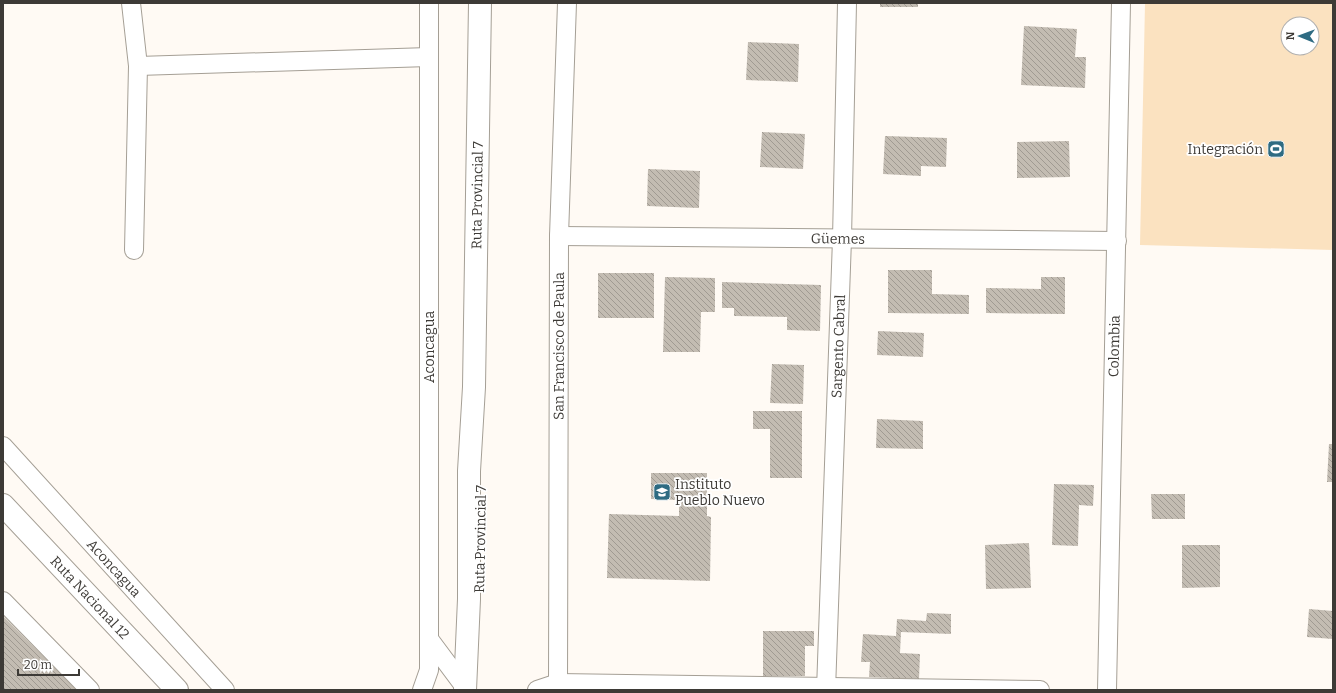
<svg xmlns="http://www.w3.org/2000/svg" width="1336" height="693" font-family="Bitter,serif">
  <defs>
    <pattern id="building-back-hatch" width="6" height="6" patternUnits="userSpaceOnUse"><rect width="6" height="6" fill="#c3bcb2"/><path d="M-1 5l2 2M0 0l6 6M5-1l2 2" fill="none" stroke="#a09a92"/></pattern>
  </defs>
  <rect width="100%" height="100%" fill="#fffaf4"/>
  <!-- green -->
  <path fill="#fbe2c0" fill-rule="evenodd" d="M1145 3H1333V250L1140 245ZM1288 24H1312V48H1288Z"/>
  <!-- building -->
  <g fill="url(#building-back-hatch)">
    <rect x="880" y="3" width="38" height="4"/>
    <path d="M1024 26 1077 29 1075 57H1086L1085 88 1021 85Z"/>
    <path d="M748 42 799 44 798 82 746 80Z"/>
    <path d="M762 132 805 134 803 169 760 167Z"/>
    <path d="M885 136 947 138 946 167 921 166V176L883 174Z"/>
    <path d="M1069 141 1070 177 1017 178V142Z"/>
    <path d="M648 169 700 171 699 208 647 206Z"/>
    <path d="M888 270H932V294L969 295V314L888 313Z"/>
    <rect x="598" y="273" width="56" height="45"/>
    <path d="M665 277 715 278V312H701L700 352H663Z"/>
    <path d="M1041 277H1065V314L986 313V288L1041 289Z"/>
    <path d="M722 282 821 285 820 331 787 330V317L734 316V308H722Z"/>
    <path d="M878 331 924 333 923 357 877 355Z"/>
    <path d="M772 364 804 365 803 404 770 403Z"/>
    <path d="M753 411H802V478H770V429H753Z"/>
    <path d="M877 419 923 421V449L876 448Z"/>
    <path d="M1329 444H1333V482H1327Z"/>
    <path d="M651 473H707V516L711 517 710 581 607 578 609 514 679 516V500L651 499Z"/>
    <path d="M1054 484 1094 485 1093 506 1079 505 1078 546 1052 545Z"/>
    <path d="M1151 494H1185V519H1152Z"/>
    <path d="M1029 543 1031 588 986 589 985 545Z"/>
    <path d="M1182 545H1220V587L1182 588Z"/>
    <path d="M1309 609 1333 611V639L1307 637Z"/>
    <path d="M927 613 951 614V634L901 632 900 653 920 654 919 679 869 677 870 662H861L863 634 896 636 897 619 926 621Z"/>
    <path d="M3 616 77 690H3Z"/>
    <path d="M763 631H814V646H805V676H763Z"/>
  </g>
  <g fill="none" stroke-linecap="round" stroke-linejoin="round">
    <defs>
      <g id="minor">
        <path d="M131 3 138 66 134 250"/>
        <path d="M138 66 429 57"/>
        <path id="s1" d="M559 236 1117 241"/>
        <path id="s2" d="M3 446 225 690"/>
        <path d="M3 601 90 690"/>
        <path d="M429 639 467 690"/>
        <path d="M422 690 429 670V3"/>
        <path d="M537 690 558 683 1040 690"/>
        <path id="s3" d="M558 690 559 236 567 3"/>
        <path id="s4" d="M826 690 842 239 847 3"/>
        <path id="s5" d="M1107 690 1121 3"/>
      </g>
      <g id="primary">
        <path id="s6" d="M465 690 469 599V471L474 387 480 3"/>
      </g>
      <g id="trunk">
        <path id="s7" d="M3 505 177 690"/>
      </g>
    </defs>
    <!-- minor casing -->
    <use href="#minor" stroke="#a59f95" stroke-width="20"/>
    <!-- primary casing -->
    <use href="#primary" stroke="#a59f95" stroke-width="24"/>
    <!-- trunk casing -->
    <use href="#trunk" stroke="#a59f95" stroke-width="24"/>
    <!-- minor -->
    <use href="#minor" stroke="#fff" stroke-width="18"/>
    <!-- primary -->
    <use href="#primary" stroke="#fff" stroke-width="22"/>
    <!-- trunk -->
    <use href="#trunk" stroke="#fff" stroke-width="22"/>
  </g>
  <!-- icons -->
  <defs>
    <symbol id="stadium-square" viewBox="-11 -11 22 22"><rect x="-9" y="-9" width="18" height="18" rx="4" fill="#2e6b82" stroke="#fff"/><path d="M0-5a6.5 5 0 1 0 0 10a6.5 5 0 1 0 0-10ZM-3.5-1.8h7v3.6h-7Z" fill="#fff"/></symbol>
    <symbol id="school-square" viewBox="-11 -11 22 22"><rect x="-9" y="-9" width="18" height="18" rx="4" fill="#2e6b82" stroke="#fff"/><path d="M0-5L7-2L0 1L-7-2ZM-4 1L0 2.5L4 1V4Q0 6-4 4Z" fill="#fff"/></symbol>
  </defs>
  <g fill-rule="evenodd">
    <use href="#stadium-square" x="1266" y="139" width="20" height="20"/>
    <use href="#school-square" x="652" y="482" width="20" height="20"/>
  </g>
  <g text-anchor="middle" stroke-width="3.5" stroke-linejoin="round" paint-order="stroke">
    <!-- poi labels -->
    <g font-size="14" fill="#3d3a36" stroke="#fff" text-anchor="end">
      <text x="1263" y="154">Integración</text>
      <text x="675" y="489" text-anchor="start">Instituto<tspan x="675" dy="16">Pueblo Nuevo</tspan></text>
    </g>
    <!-- street labels -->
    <g font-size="14" fill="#3d3a36" stroke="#fff">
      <text dy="5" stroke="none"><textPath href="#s6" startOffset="495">Ruta Provincial 7</textPath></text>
      <text dy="5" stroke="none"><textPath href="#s1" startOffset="279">Güemes</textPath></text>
      <text dy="5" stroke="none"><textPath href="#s3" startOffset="344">San Francisco de Paula</textPath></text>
      <text dy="5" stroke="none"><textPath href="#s5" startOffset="344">Colombia</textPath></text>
      <text transform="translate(429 347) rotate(-90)" y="5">Aconcagua</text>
      <text dy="5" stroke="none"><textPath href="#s4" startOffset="344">Sargento Cabral</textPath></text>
      <text transform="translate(480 539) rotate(-89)" y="5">Ruta Provincial 7</text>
      <text dy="5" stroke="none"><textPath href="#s2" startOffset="165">Aconcagua</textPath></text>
      <text dy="5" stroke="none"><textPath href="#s7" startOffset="127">Ruta Nacional 12</textPath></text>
    </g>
  </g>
  <!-- border -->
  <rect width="1336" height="693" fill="none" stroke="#3d3a36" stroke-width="8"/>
  <!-- north arrow -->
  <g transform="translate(1300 36) rotate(271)"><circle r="19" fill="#ffffff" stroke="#b1b0af"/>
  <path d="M0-3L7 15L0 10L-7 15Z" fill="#2e6b82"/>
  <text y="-6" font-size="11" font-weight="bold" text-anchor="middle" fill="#3d3a36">N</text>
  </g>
  <!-- scale -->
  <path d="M18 669v6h61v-6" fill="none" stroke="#3d3a36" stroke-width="2"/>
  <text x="24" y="669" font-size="12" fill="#3d3a36" stroke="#ffffff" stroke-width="3" paint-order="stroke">20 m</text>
</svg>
